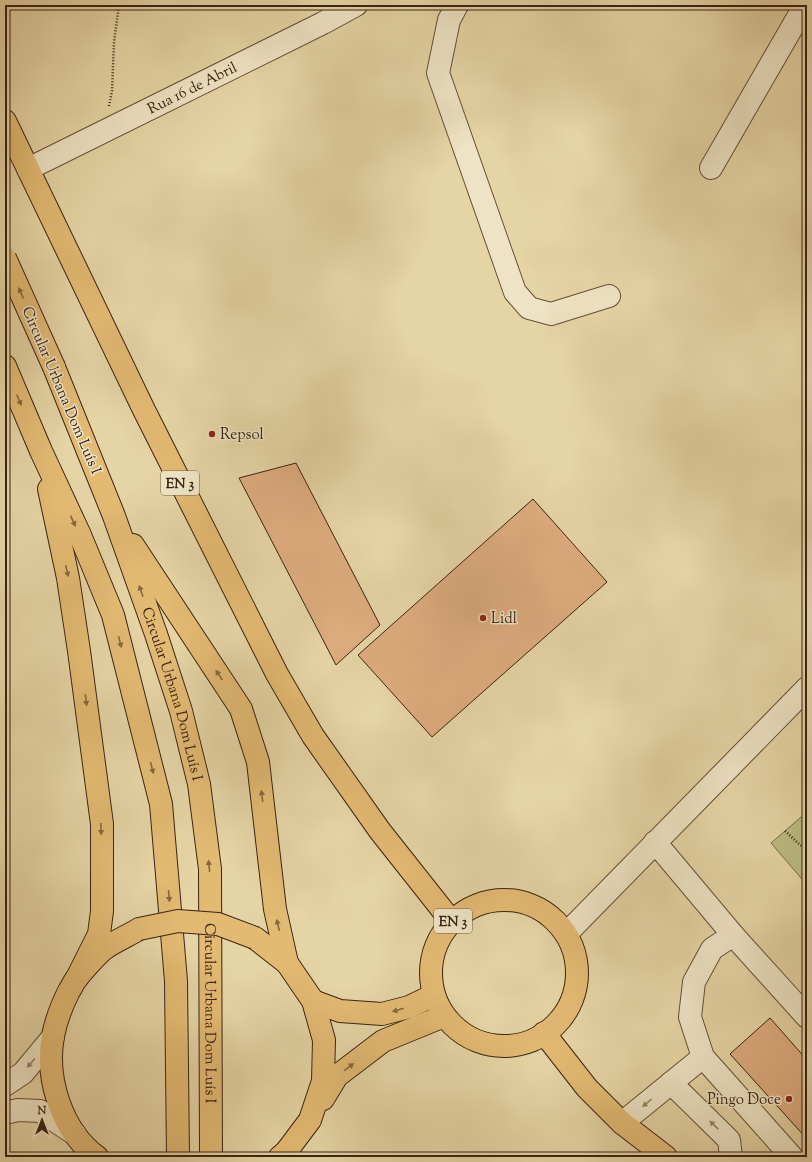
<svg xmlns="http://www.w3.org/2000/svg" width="812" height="1162" font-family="'Sorts Mill Goudy',serif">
  <rect width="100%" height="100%" fill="#e5d4a4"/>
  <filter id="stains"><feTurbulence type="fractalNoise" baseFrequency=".005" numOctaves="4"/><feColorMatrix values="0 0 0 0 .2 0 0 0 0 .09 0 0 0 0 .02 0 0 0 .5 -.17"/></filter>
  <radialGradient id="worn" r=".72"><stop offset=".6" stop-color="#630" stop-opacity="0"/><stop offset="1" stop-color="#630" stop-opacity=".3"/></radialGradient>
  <!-- green -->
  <path fill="#babb82" stroke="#7a6f4b" d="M807 812V885L771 843Z"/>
  <!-- building -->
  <g fill="#ddac7f" stroke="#3a2314">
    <path d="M296 463 380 625 336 665 239 478Z"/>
    <path d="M533 499 607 582 432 737 358 655Z"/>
    <path d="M770 1018 807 1060V1139L730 1054Z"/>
  </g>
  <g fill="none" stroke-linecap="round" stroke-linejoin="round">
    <defs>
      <g id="minor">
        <path d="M457 5 449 20 438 73 515 292 529 308 551 314 609 296"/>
        <path d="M711 168 805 5"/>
        <path id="s1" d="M28 169 323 23 356 5"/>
        <path d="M655 842 733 935 807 1017"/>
        <path d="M566 934 807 688"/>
        <path d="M733 935 712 949 694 982 690 1017 703 1057 792 1157"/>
        <path d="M671 1083 729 1140 731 1157"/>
        <path d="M5 1085 23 1073 53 1037"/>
        <path d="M5 1113 18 1110 40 1111 75 1134"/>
        <path d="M622 1123 703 1057"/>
      </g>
      <g id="major">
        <path d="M5 121 144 410 277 674 313 736 380 831 452 922"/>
        <circle cx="504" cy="973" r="73"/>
        <path d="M255 938 287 963 313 1001 324 1040 323 1081 310 1120 286 1152 280 1157"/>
        <path d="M313 1001 340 1011 382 1014 409 1007 434 995"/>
        <path d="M544 1033 587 1088 622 1123 666 1157"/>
        <path d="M323 1099 337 1076 383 1041 444 1016"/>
        <path d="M97 1157C62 1131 45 1079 53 1036 56 1020 62 1005 69 991 72 987 74 981 77 978 83 970 97 955 104 949 115 941 128 936 139 929"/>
      </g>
      <g id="highway">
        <path d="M5 366 41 451 80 535 113 615 161 804 176 981 178 1157"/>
        <path id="s2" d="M54 367 114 516 156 634 181 711 199 784 210 869 211 1157"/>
        <path d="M49 489 68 578 79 651 102 824V911L99 934 77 978"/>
        <path d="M133 545 241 709 258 762 275 909 287 963"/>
        <path d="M89 1151 91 1157"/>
        <path d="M285 1157 286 1152"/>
      </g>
    </defs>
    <!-- minor casing -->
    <use href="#minor" stroke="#654f38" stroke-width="24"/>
    <!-- major casing -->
    <use href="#major" stroke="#3a2314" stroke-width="24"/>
    <!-- highway casing -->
    <use href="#highway" stroke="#3a2314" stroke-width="24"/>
    <!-- path -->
    <g stroke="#3a2314" stroke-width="2.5" stroke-dasharray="1 2" stroke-linecap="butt">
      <path d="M109 106 112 91 114 42 119 5"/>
      <path d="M785 831 807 851"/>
    </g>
    <!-- minor -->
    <use href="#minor" stroke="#eee3c4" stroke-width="22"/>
    <!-- major -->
    <use href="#major" stroke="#e2ba72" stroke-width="22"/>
    <!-- highway -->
    <use href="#highway" stroke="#e2ba72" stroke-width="22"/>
    <defs>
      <path id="major-bridge" d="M139 929 178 921 218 924 255 938"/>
      <path id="highway-bridge" d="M5 258 54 367"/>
    </defs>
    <!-- major-bridge casing -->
    <use href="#major-bridge" stroke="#3a2314" stroke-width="24" stroke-linecap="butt"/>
    <!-- highway-bridge casing -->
    <use href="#highway-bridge" stroke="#3a2314" stroke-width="24" stroke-linecap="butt"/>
    <!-- major-bridge -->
    <use href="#major-bridge" stroke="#e2ba72" stroke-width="22"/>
    <!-- highway-bridge -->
    <use href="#highway-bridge" stroke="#e2ba72" stroke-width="22"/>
  </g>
  <!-- one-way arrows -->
  <defs><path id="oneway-solid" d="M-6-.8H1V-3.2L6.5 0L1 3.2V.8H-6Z"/></defs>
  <g fill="#86673e">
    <use href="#oneway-solid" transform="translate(21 293) rotate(-114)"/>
    <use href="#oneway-solid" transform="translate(19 400) rotate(67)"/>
    <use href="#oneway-solid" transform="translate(73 521) rotate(65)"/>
    <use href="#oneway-solid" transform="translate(67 571) rotate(78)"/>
    <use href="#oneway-solid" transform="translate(141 591) rotate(-109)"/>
    <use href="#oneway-solid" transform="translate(120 642) rotate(76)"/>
    <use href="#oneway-solid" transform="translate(219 675) rotate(-123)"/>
    <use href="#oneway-solid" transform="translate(86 700) rotate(83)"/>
    <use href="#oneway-solid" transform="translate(152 768) rotate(76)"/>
    <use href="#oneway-solid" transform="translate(262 796) rotate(-97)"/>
    <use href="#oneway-solid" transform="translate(101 829) rotate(88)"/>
    <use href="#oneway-solid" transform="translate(209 866) rotate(-96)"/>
    <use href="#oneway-solid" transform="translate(169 896) rotate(85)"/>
    <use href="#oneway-solid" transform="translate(278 925) rotate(-103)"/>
    <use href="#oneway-solid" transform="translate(398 1010) rotate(164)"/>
    <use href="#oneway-solid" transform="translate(349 1067) rotate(-37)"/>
  </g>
  <g fill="#94836c">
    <use href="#oneway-solid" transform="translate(31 1063) rotate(130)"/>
    <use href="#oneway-solid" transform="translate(647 1103) rotate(141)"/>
    <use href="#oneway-solid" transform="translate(714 1125) rotate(-136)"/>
  </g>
  <!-- markers -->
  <g fill="#8f2418" stroke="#eee3c4" stroke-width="1.5">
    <circle cx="212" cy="434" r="4"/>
    <circle cx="483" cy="618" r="4"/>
    <circle cx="789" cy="1099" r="4"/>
  </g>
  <g text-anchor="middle" stroke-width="3" stroke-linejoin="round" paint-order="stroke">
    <!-- shield labels -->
    <g fill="#eee3c4" stroke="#705d49" stroke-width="1">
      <rect x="161" y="471" width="38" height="24" rx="3"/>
      <rect x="434" y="909" width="38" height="24" rx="3"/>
    </g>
    <g font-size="14" font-weight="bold" fill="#3a2314">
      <text x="180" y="488">EN 3</text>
      <text x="453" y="926">EN 3</text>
    </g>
    <!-- street labels -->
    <g font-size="15" fill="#3a2314" stroke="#eee3c4">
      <text dy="5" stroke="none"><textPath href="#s1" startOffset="183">Rua 16 de Abril</textPath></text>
      <text transform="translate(62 390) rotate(67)" y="5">Circular Urbana Dom Luís I</text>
      <text dy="5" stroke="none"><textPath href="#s2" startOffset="348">Circular Urbana Dom Luís I</textPath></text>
      <text dy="5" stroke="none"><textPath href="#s2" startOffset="672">Circular Urbana Dom Luís I</textPath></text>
    </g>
    <!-- poi labels -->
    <g font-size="15" fill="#3a2314" stroke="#eee3c4" text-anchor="start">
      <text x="220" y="439">Repsol</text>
      <text x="491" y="623">Lidl</text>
      <text x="781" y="1104" text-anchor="end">Pingo Doce</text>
    </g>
  </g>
  <!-- margin -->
  <rect width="812" height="1162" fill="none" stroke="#e5d4a4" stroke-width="20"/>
  <rect x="6" y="6" width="800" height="1150" fill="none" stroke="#3a2314" stroke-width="2"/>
  <rect x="10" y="10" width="792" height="1142" fill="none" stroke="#3a2314"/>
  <!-- north arrow -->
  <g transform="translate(42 1120)" stroke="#eee3c4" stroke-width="3" paint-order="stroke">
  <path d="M0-3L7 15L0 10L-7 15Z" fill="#3a2314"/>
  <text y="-6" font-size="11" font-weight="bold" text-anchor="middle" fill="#3a2314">N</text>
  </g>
  <rect width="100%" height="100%" filter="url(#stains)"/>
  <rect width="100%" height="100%" fill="url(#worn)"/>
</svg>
